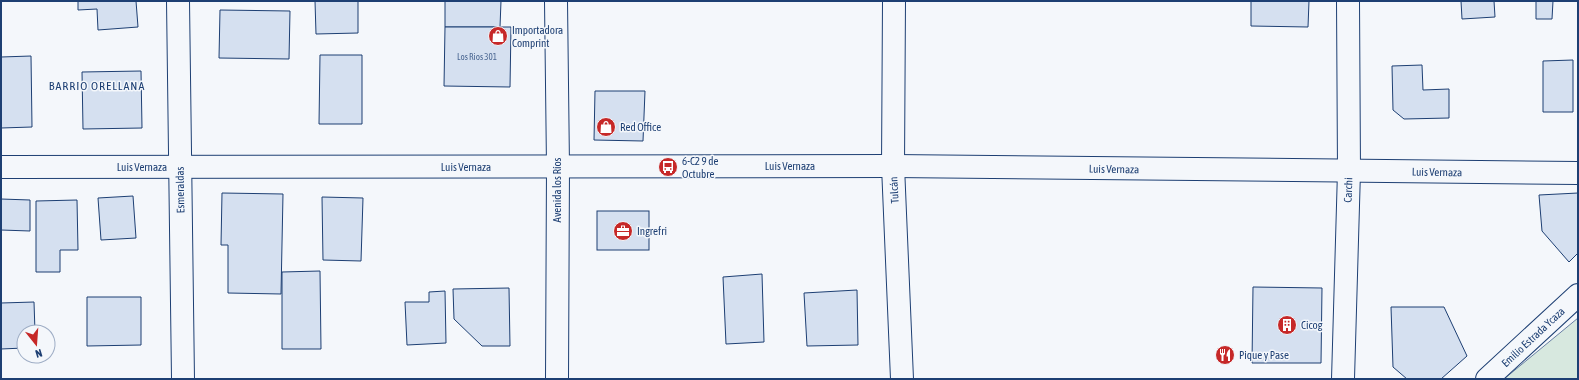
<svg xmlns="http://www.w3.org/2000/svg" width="1579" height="380" font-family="'Asap Condensed',sans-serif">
  <rect width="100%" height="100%" fill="#f4f7fb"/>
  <!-- green -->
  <path fill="#d7e8df" stroke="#687fa3" d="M1578 318V379H1504Z"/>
  <!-- building -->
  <g fill="#d5e0f0" stroke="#1d3f73">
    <path d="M78 1H136L138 27 98 30 97 9 78 10Z"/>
    <path d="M315 1H358V33L316 34Z"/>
    <path d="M445 1H501L500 27H445Z"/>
    <path d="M1251 1H1309L1308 27 1251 26Z"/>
    <path d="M1461 1H1494L1495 17 1462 19Z"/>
    <path d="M1536 1H1553L1552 19H1536Z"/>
    <path d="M220 10 290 11 289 59 219 58Z"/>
    <path d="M445 27H511L510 87 444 86Z"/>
    <path d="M320 55H362V124H319Z"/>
    <path d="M31 56 32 127 1 128V57Z"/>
    <path d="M1573 60V112H1543V61Z"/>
    <path d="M1422 65 1423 90 1449 89V118L1404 119 1393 110 1392 66Z"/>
    <path d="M141 71 142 128 83 129 82 72Z"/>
    <path d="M595 91H645L643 141 594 140Z"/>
    <path d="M222 193 283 194 281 294 228 293V245H221Z"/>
    <path d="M1578 193V253L1569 262 1542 231 1539 195Z"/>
    <path d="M133 196 136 238 101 240 98 198Z"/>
    <path d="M322 197 363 198 361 261 323 260Z"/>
    <path d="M1 199 30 200V231L1 230Z"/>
    <path d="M77 200 78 250H60V272H36V201Z"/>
    <rect x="597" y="211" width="52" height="39"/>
    <path d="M320 271 321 349H282V272Z"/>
    <path d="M762 274 764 342 726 344 723 277Z"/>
    <path d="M1253 287 1322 288 1321 363H1252Z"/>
    <path d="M509 288 510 346H482L454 319 453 289Z"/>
    <path d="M857 290 858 345 807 346 804 293Z"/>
    <path d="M445 291 446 343 407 345 405 302H429V292Z"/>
    <path d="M87 297H141V345L87 346Z"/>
    <path d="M34 302 35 332H24V348L1 349V303Z"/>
    <path d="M1391 307H1444L1467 356 1441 379H1407L1393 367Z"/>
  </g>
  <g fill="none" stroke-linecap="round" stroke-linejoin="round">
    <defs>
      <g id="minor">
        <path d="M894 1 893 166 902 379"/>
        <path d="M1 167 893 166 1578 173"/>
        <path d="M1487 379 1578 295"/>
      </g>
      <g id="secondary">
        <path d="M178 1 183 379"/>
        <path d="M556 1 558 167 557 379"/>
      </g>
      <path id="primary" d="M1343 379 1349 171 1348 1"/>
    </defs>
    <!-- minor casing -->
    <use href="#minor" stroke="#1d3f73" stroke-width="24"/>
    <!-- secondary casing -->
    <use href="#secondary" stroke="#1d3f73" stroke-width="24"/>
    <!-- primary casing -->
    <use href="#primary" stroke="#1d3f73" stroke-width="24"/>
    <!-- minor -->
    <use href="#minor" stroke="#f4f7fb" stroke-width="22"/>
    <!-- secondary -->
    <use href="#secondary" stroke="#f4f7fb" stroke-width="22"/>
    <!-- primary -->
    <use href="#primary" stroke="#f4f7fb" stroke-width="22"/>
  </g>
  <!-- icons -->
  <defs>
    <symbol id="shop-disc" viewBox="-11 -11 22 22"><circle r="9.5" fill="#c62828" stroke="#f4f7fb"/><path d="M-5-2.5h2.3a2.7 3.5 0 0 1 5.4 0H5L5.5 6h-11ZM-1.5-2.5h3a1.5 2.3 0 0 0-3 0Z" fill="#fff"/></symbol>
    <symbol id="bus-disc" viewBox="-11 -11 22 22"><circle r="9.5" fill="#c62828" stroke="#f4f7fb"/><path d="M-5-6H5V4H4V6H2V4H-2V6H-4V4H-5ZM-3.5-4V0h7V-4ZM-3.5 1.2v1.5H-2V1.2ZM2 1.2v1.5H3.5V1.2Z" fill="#fff"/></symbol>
    <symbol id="office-disc" viewBox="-11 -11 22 22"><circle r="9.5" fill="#c62828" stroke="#f4f7fb"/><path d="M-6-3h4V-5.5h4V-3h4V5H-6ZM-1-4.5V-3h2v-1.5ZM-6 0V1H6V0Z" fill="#fff"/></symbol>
    <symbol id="building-disc" viewBox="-11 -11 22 22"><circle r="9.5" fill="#c62828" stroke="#f4f7fb"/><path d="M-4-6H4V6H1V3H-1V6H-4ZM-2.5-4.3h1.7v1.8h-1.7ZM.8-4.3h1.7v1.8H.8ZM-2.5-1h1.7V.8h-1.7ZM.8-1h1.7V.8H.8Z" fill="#fff"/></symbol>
    <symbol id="restaurant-disc" viewBox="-11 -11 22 22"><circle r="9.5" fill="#c62828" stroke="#f4f7fb"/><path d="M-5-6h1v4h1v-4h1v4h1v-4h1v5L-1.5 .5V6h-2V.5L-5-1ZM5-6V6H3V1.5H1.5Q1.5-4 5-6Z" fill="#fff"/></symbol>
  </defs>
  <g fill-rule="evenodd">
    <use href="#shop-disc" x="487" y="25" width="22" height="22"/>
    <use href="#shop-disc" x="595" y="116" width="22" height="22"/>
    <use href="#bus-disc" x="657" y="156" width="22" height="22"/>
    <use href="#office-disc" x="612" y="220" width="22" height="22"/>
    <use href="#building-disc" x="1276" y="314" width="22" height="22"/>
    <use href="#restaurant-disc" x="1214" y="344" width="22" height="22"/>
  </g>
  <g text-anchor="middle" stroke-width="3" stroke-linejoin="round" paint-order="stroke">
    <!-- number labels -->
    <g font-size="9" fill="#4b6792">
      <text x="477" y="60">Los Rios 301</text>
    </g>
    <!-- poi labels -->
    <g font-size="11" fill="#1d3f73" stroke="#f4f7fb" text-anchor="start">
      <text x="512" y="34">Importadora<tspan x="512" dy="13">Comprint</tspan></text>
      <text x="620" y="131">Red Office</text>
      <text x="682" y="165">6-C2 9 de<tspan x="682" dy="13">Octubre</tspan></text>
      <text x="637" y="235">Ingrefri</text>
      <text x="1301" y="329">Cicog</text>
      <text x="1239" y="359">Pique y Pase</text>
    </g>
    <!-- street labels -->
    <g font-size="11" fill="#1d3f73" stroke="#f4f7fb">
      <text x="790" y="170">Luis Vernaza</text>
      <text x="142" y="171">Luis Vernaza</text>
      <text x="466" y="171">Luis Vernaza</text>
      <text transform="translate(1114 169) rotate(1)" y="4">Luis Vernaza</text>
      <text transform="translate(1437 172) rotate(1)" y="4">Luis Vernaza</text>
      <text transform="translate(180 190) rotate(-91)" y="4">Esmeraldas</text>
      <text transform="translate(557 190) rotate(-90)" y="4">Avenida los Ríos</text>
      <text transform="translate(894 190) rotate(-93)" y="4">Tulcán</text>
      <text transform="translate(1348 190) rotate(-88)" y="4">Carchi</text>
      <text transform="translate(1533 337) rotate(-43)" y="4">Emilio Estrada Ycaza</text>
    </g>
    <!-- neighbourhood labels -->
    <g font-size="12" letter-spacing="1" fill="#1d3f73" stroke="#f4f7fb">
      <text x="97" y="90">BARRIO ORELLANA</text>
    </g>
  </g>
  <!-- border -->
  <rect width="1579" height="380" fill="none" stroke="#1d3f73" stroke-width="4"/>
  <!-- north arrow -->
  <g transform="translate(36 344) rotate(163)"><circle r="19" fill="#f4f7fb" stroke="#9eadc5"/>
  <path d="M0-3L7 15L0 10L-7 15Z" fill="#c62828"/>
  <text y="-6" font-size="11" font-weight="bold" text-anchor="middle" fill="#1d3f73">N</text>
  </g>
</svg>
